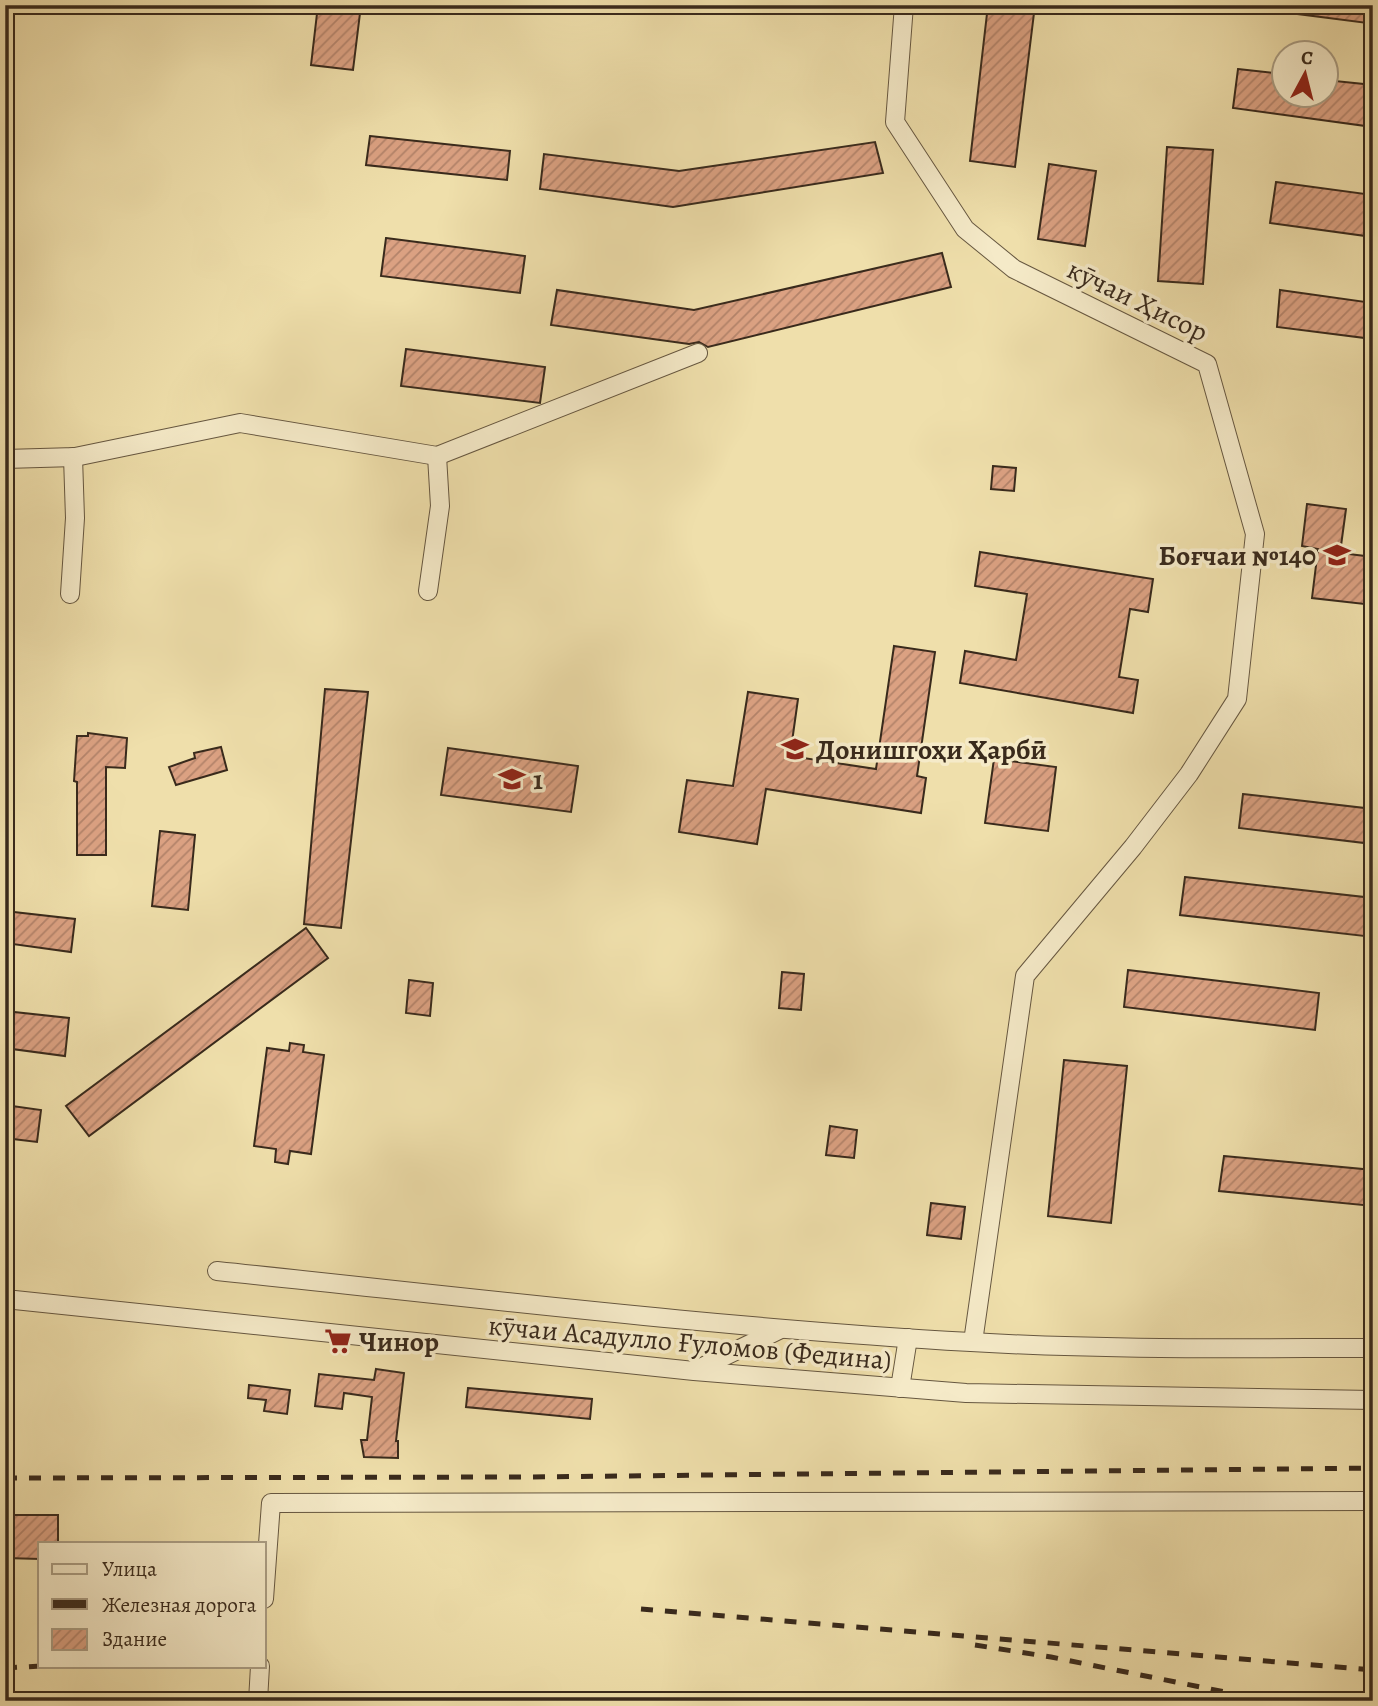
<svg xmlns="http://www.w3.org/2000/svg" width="1378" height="1706" font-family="Alegreya,serif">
  <defs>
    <pattern id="building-hatch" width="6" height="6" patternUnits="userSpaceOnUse" patternTransform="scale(1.75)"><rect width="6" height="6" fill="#dba182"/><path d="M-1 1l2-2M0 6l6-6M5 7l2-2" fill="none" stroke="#b3836a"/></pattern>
  </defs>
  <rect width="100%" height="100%" fill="#efdfab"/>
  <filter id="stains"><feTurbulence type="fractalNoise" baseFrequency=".00286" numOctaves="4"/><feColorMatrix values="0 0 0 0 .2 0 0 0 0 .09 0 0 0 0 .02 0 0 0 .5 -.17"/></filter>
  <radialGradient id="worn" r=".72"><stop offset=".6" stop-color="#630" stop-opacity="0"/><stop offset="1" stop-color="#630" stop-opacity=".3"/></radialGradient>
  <!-- building -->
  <g fill="url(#building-hatch)" stroke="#392a1c" stroke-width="2">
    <path d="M318 5H361L353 70 311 65Z"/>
    <path d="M988 5H1035L1015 167 970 161Z"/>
    <path d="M1298 5H1370L1367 23 1298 14Z"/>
    <path d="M1238 69 1284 74V94H1326V80L1373 85V127L1233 108Z"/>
    <path d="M370 136 510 151 507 180 366 165Z"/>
    <path d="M875 142 883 173 673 207 540 189 544 154 679 171Z"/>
    <path d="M1167 147 1213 150 1203 284 1158 281Z"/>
    <path d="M1049 164 1096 171 1085 246 1038 239Z"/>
    <path d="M1276 182 1373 195V237L1270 223Z"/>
    <path d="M386 238 525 256 520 293 381 276Z"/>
    <path d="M942 253 951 287 708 347 699 342 689 344 551 325 557 290 694 310Z"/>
    <path d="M1280 290 1373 303V339L1277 327Z"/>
    <path d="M406 349 545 367 540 403 401 386Z"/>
    <path d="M993 466 1016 468 1014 491 991 489Z"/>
    <path d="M1307 504 1346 509 1340 553 1373 557V605L1312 598 1318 549 1302 546Z"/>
    <path d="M980 552 1153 579 1148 612 1130 609 1119 677 1138 680 1133 713 960 683 965 651 1016 660 1027 594 975 586Z"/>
    <path d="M894 646 935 652 917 776 926 778 921 813 766 789 757 844 679 832 687 780 733 786 748 692 798 699 790 756 876 769Z"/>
    <path d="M325 689 368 692 341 928 304 924Z"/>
    <path d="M88 733 127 738 125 768 106 767V855H77V782L74 781 77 736H88Z"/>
    <path d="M221 747 227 770 176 785 169 767 195 758 194 753Z"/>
    <path d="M448 748 578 766 571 812 441 795Z"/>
    <path d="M994 759 1056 767 1048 831 985 823Z"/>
    <path d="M1243 794 1373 809V844L1239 828Z"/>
    <path d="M160 831 195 835 188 910 152 906Z"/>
    <path d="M1185 877 1373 898V937L1180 915Z"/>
    <path d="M5 911 75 919 71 952 5 943Z"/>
    <path d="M306 928 328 958 89 1136 66 1106Z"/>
    <path d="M1128 970 1319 993 1315 1030 1124 1007Z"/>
    <path d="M782 972 804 974 801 1010 779 1008Z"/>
    <path d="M409 980 433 983 430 1016 406 1013Z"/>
    <path d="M5 1011 69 1018 65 1056 5 1048Z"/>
    <path d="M290 1043 304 1045 303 1052 324 1055 311 1154 290 1151 288 1164 275 1162 276 1149 254 1146 267 1048 289 1051Z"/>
    <path d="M1064 1060 1127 1066 1111 1223 1048 1216Z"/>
    <path d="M5 1105 41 1110 37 1142 5 1138Z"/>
    <path d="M830 1126 857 1130 854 1158 826 1155Z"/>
    <path d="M1224 1156 1373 1170V1206L1219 1191Z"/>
    <path d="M931 1203 965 1207 961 1239 927 1235Z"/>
    <path d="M376 1369 404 1373 396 1441H398V1458L364 1457 361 1440H367L372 1397 344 1393 342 1409 315 1406 319 1374 374 1380Z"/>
    <path d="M249 1385 290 1390 287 1414 264 1411 266 1400 248 1398Z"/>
    <path d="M468 1388 592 1399 590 1419 466 1407Z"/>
    <path d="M5 1515H58V1543H40V1559L5 1558Z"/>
  </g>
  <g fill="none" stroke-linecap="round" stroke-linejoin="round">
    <defs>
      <g id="minor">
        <path d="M904 5 895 122 965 229 1014 269 1207 364 1255 534 1237 699 1189 774 1133 847 1025 976 973 1342"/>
        <path d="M5 459 75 457 240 423 437 456 698 353"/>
        <path d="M428 591 440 506 437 456"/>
        <path d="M70 594 75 518 73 457"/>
        <path d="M217 1271C468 1297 719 1328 971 1342 1105 1350 1239 1348 1373 1348"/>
        <path d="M5 1299 694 1371 966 1393 1373 1400"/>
        <path d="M696 1370 781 1329"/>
        <path d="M900 1388 908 1338"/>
        <path d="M264 1599 271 1503 1373 1501"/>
        <path d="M258 1701 260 1666"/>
      </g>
    </defs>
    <!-- minor casing -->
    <use href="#minor" stroke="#665740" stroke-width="20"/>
    <!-- minor -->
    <use href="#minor" stroke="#f5eac8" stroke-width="18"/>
    <!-- rail -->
    <g stroke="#392a1c" stroke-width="5" stroke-dasharray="12 12" stroke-linecap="butt">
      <path d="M5 1478 524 1477 1373 1468"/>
      <path d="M641 1609 1373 1670"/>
      <path d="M975 1645 1051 1657 1270 1701"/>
      <path d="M5 1668 42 1666"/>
    </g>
  </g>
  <!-- icons -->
  <defs>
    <symbol id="school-bare" viewBox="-9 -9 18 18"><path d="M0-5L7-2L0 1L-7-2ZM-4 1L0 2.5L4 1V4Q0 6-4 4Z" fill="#8f2418" stroke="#f5eac8" stroke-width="2.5" paint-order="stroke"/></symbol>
    <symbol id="university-bare" viewBox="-9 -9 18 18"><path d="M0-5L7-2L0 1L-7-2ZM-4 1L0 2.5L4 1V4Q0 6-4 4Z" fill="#8f2418" stroke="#f5eac8" stroke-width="2.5" paint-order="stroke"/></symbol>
    <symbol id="supermarket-bare" viewBox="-9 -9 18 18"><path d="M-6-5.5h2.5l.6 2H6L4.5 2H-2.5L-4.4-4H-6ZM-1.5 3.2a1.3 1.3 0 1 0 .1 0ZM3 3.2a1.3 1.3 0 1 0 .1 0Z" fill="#8f2418" stroke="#f5eac8" stroke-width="2.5" paint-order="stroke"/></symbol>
  </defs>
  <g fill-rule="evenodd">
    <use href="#school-bare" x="1318" y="536" width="38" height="38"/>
    <use href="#university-bare" x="776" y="730" width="38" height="38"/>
    <use href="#university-bare" x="493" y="760" width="38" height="38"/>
    <use href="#supermarket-bare" x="319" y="1322" width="38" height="38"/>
  </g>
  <g text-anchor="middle" stroke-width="7" stroke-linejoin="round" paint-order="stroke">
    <!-- street labels -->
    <g font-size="28" fill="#392a1c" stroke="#f5eac8">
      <text transform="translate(1138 300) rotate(26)" y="10">кӯчаи Ҳисор</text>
      <text transform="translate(690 1342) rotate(5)" y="10">кӯчаи Асадулло Ғуломов (Федина)</text>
    </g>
    <!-- poi labels -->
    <g font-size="28" font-weight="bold" fill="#392a1c" stroke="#f5eac8" text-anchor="start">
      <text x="1316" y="565" text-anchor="end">Боғчаи №140</text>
      <text x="816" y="759">Донишгоҳи Ҳарбӣ</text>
      <text x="533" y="789">1</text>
      <text x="359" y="1351">Чинор</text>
    </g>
  </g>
  <!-- margin -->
  <rect width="1378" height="1706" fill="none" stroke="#efdfab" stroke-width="28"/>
  <rect x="7" y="7" width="1364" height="1692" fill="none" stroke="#392a1c" stroke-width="3.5"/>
  <rect x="14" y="14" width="1350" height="1678" fill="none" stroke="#392a1c" stroke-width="2"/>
  <!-- legend -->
  <rect x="38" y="1542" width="228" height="126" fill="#f5eac8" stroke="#aa9d83" stroke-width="2"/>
  <rect x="52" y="1564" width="35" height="10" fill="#f5eac8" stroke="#aa9d83" stroke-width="2"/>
  <text x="102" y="1576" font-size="21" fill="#392a1c">Улица</text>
  <rect x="52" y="1599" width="35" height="10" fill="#392a1c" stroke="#aa9d83" stroke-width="2"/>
  <text x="102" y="1612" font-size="21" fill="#392a1c">Железная дорога</text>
  <rect x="52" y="1629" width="35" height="21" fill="url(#building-hatch)" stroke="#aa9d83" stroke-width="2"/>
  <text x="102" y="1646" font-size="21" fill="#392a1c">Здание</text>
  <!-- north arrow -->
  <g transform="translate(1305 74) rotate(7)"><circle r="33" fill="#f5eac8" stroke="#aa9d83" stroke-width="2"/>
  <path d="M0-5L12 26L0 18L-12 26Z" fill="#8f2418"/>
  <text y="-10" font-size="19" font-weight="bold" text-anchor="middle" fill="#392a1c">С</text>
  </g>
  <rect width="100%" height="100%" filter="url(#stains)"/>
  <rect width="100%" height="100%" fill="url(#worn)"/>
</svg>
